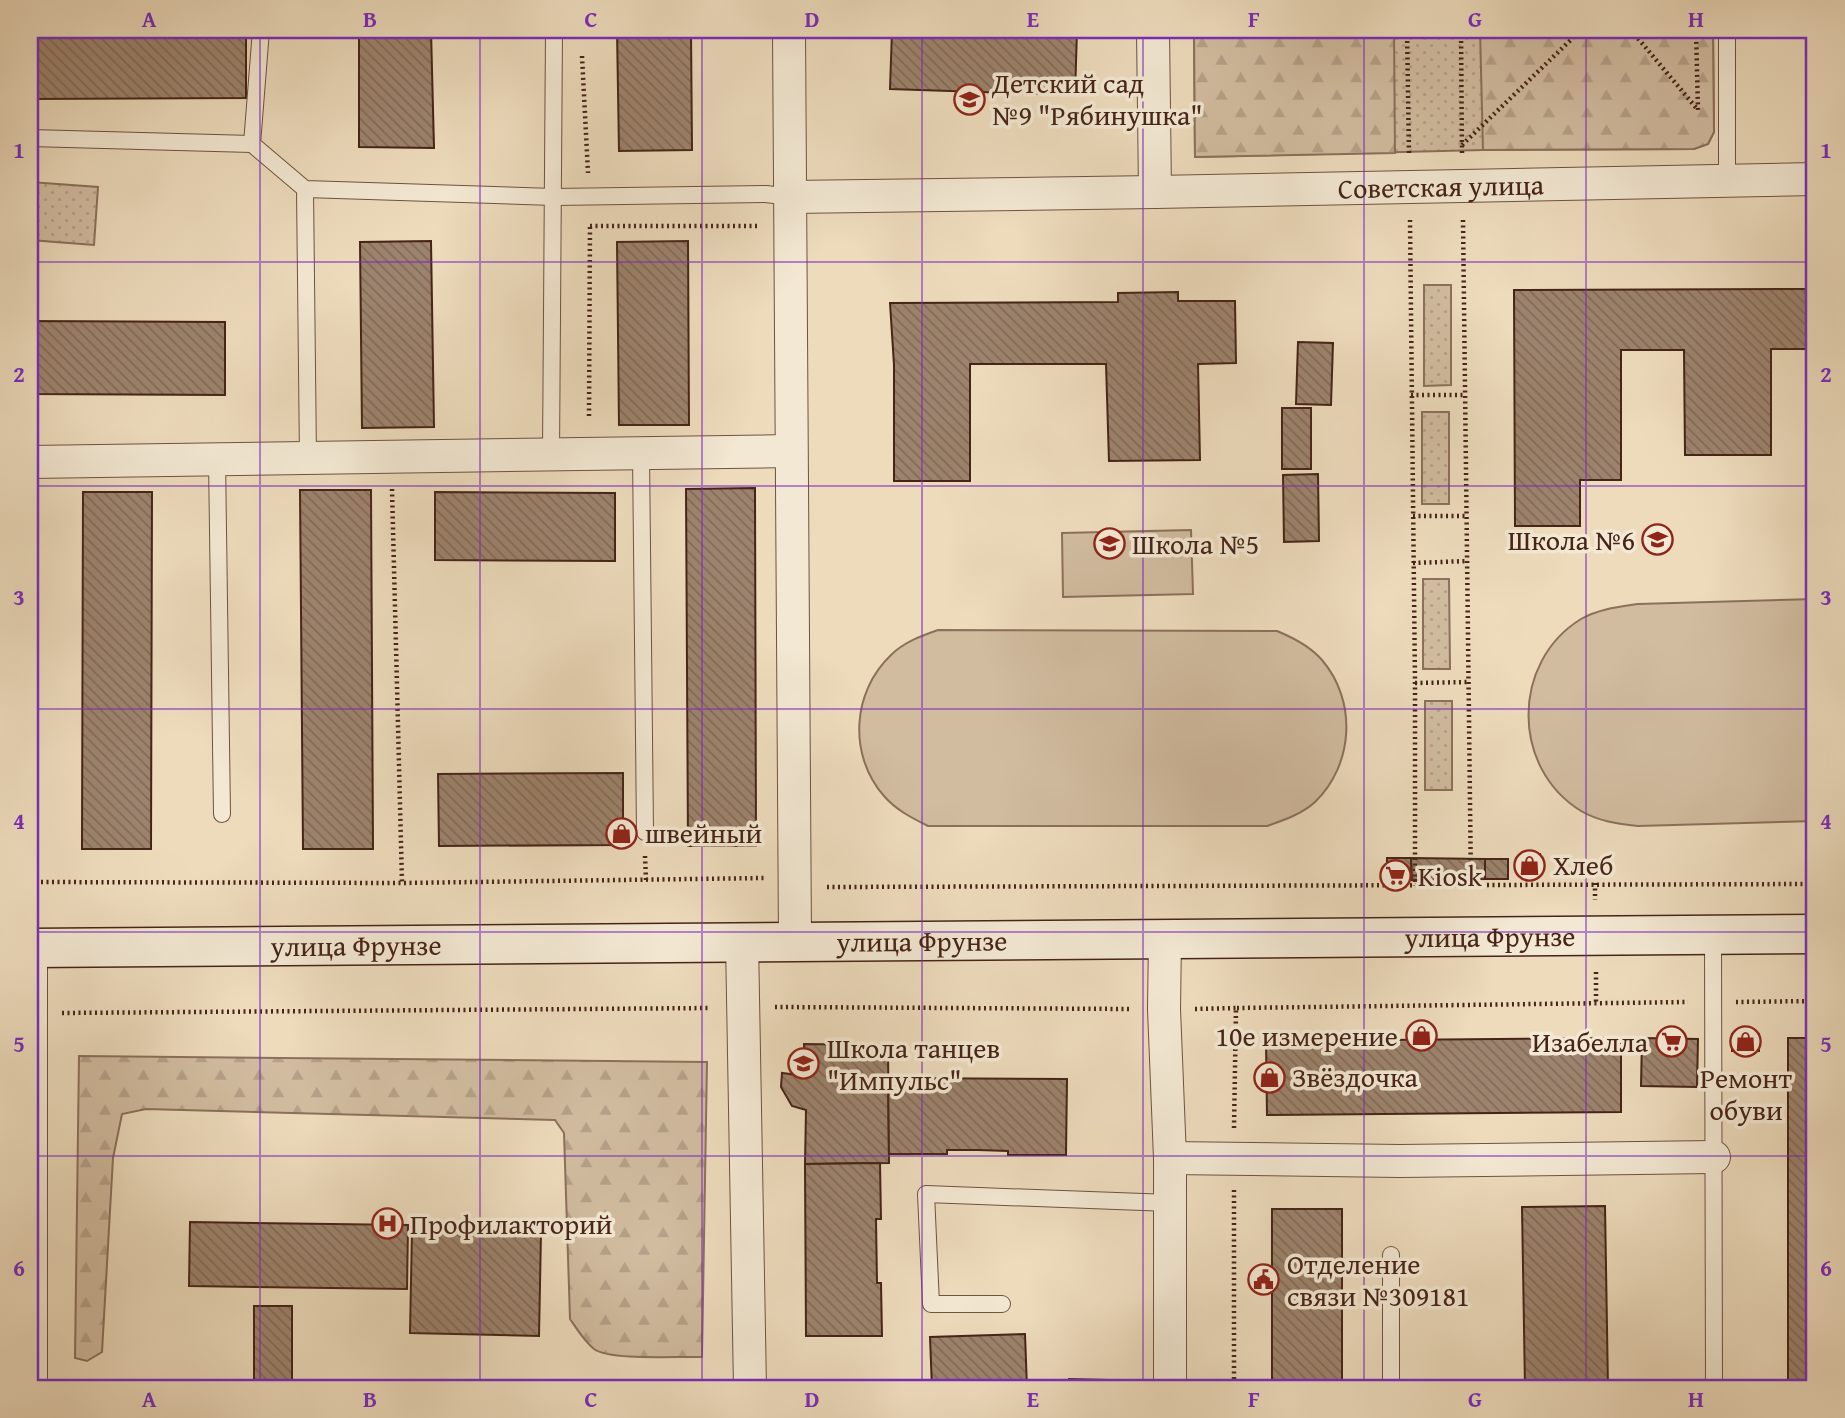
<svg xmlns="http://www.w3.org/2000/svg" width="1845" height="1418" font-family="'Gentium Book Plus',serif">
  <defs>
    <pattern id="green-dots" width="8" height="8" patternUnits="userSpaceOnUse" patternTransform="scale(1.75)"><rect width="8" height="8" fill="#d1bca0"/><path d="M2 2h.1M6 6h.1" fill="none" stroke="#b5a189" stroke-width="1.8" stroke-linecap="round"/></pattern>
    <pattern id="forest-firs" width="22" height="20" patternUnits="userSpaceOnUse" patternTransform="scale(1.75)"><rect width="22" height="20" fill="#d1bca0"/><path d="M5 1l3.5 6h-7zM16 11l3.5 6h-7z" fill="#b5a189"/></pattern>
    <pattern id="building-back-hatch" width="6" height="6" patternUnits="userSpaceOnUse" patternTransform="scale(1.75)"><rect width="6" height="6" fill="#9d836d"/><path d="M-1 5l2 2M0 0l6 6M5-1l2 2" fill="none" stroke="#826b59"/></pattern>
  </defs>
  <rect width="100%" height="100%" fill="#eddbbc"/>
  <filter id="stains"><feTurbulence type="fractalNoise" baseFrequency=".00286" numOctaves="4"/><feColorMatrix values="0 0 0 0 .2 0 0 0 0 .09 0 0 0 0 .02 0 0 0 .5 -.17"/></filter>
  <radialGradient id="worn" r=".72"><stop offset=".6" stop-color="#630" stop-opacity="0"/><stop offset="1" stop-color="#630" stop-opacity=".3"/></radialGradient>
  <!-- green -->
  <g fill="url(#green-dots)" stroke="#8c705c" stroke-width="2">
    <path d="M1194 30H1713L1714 132 1708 144 1694 149 1483 150 1195 157Z"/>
    <path d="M30 182 98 187 94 245 30 240Z"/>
    <path d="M1424 285H1451V385L1424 386Z"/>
    <rect x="1422" y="412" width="27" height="92"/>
    <path d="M1423 579H1449L1450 669H1423Z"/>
    <rect x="1425" y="701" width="27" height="89"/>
  </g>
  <!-- forest -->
  <g fill="url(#forest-firs)" stroke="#8c705c" stroke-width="2">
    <path d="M1194 30H1394L1395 153 1195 157Z"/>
    <path d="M1480 30H1713L1714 132 1708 144 1694 149 1483 150Z"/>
    <path d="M79 1056 707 1062 702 1357C679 1356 611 1361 594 1349 584 1341 577 1329 570 1319L564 1133 555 1120 146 1109 122 1114 113 1158 102 1352 87 1361 75 1358Z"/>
  </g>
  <!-- pitch -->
  <g fill="#d1bca0" stroke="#8c705c" stroke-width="2">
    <path d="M1191 530 1193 594 1063 597 1062 533Z"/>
    <path d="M1815 599V821L1638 826C1618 824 1598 821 1581 811 1511 768 1511 662 1581 619 1599 609 1618 607 1638 604Z"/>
    <path d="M938 630 1277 631C1294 638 1310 646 1322 660 1357 701 1354 764 1315 802 1302 814 1284 820 1267 826H928C912 818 896 810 884 796 848 755 852 692 891 655 904 642 921 636 938 630Z"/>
  </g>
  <!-- building -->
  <g fill="url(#building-back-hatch)" stroke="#462418" stroke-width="2">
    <path d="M30 30H246V98L30 99Z"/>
    <path d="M359 30H431L434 148 359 147Z"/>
    <path d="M617 30H691L692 150 619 151Z"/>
    <path d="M892 30H1077L1075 95 890 89Z"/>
    <path d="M431 241 434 427 362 428 360 242Z"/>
    <path d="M688 241 689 425H619L617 242Z"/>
    <path d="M1815 289V349H1771V455H1685L1684 350H1621V480H1580V526H1515L1514 290Z"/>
    <path d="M1178 292V301H1235L1236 363 1198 364 1200 460 1109 461 1106 364H970V481H894V365L890 303 1118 302V293Z"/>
    <path d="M30 321 225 322V395L30 394Z"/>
    <path d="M1298 342 1333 343 1331 405 1296 404Z"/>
    <rect x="1282" y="408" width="29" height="61"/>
    <path d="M1318 474 1319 541 1284 542 1283 475Z"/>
    <path d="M755 488 756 846H688L686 489Z"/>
    <path d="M300 490H371L373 849H303Z"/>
    <path d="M83 492H152L151 849H82Z"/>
    <path d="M435 492 615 493V561L435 560Z"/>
    <path d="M623 773V845L439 846 438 774Z"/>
    <path d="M1520 854H1540L1541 875 1520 876Z"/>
    <path d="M1387 858H1411L1412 880 1387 881Z"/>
    <path d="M1411 858 1485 859V879L1412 880Z"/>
    <rect x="1485" y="859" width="23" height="20"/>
    <rect x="1732" y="1034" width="27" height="17"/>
    <path d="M1621 1038V1112L1267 1115 1266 1041Z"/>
    <path d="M1642 1038 1698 1039 1697 1087 1641 1086Z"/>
    <rect x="1788" y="1038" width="27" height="350"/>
    <path d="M804 1044 888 1045 889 1163 805 1164 806 1110 792 1106 781 1087 782 1073 805 1076Z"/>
    <path d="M888 1078 1067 1079 1066 1155H1008V1151L978 1150H947V1154H889Z"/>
    <path d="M880 1163 881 1219H876L877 1283H881L882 1336H806L805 1164Z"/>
    <path d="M1605 1206 1608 1388H1525L1522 1207Z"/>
    <rect x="1272" y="1209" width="70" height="179"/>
    <path d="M190 1222 408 1225 407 1289 189 1286Z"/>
    <path d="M412 1231 541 1233 539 1336 410 1333Z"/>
    <rect x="254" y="1306" width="38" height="82"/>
    <path d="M1025 1334 1027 1388H932L930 1337Z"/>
    <path d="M1069 1379 1108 1380V1388H1069Z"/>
  </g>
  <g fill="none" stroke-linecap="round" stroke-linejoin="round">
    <defs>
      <g id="lane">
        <path d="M261 30 252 144 305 189 554 197 766 194 790 197"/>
        <path d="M30 138 252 144"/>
        <path d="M1727 180V30"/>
        <path d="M305 189 308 458"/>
        <path d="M641 453 645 832"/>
        <path d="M551 455 554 30"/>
        <path d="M217 459 222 814"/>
        <path d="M1713 935 1714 1388"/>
        <path d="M39 948V1388"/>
        <path d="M1002 1304H931L926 1194 1170 1203"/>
        <path d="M1391 1388V1255"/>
      </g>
      <g id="street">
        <path d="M789 30 795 940"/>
        <path d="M1153 30 1155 192"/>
        <path id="s1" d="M790 197 1155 192 1815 179"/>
        <path d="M30 462 791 451"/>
        <path d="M1165 938 1164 1009 1170 1158V1388"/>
        <path d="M742 941 750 1388"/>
        <path d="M1170 1158 1400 1161 1714 1157"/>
      </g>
      <g id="secondary">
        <path id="s2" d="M30 948 1815 934"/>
      </g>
    </defs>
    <!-- lane casing -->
    <use href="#lane" stroke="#705241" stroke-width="18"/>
    <!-- street casing -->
    <use href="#street" stroke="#705241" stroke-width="34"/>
    <!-- secondary casing -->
    <use href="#secondary" stroke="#462418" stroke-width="41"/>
    <!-- path -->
    <g stroke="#462418" stroke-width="4.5" stroke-dasharray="2 3.5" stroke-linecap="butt">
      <path d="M1407 30 1409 155"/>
      <path d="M1461 30 1462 155"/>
      <path d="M1631 30 1698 110 1696 30"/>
      <path d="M582 56 588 173"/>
      <path d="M1462 145 1581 30"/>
      <path d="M1410 220 1415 683V886"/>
      <path d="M1463 220 1471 886"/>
      <path d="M590 226H758"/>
      <path d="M1411 395H1466"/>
      <path d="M589 416 590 224"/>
      <path d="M392 489 402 883"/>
      <path d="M1413 516H1466"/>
      <path d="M1413 563 1468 561"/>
      <path d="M1415 683 1470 682"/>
      <path d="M645 856 646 880"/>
      <path d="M30 882 402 883 764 878"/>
      <path d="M1595 883V900"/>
      <path d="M827 887 1815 884"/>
      <path d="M1596 972V1004"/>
      <path d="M1736 1002 1815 1001"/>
      <path d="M775 1007 1130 1009"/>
      <path d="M1195 1009 1236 1008"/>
      <path d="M62 1013 711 1008"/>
      <path d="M1234 1128 1236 1008 1688 1002"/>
      <path d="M1234 1190V1388"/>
    </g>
    <!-- lane -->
    <use href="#lane" stroke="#f3e8d3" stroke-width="16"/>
    <!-- street -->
    <use href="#street" stroke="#f3e8d3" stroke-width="32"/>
    <!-- secondary -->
    <use href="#secondary" stroke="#f3e8d3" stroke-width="38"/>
  </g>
  <!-- grid -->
  <path fill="none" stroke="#7b2cbf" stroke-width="2" stroke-opacity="0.55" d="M260 30V1388M480 30V1388M702 30V1388M922 30V1388M1143 30V1388M1364 30V1388M1586 30V1388M30 262H1815M30 486H1815M30 709H1815M30 932H1815M30 1156H1815"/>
  <!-- icons -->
  <defs>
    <symbol id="school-ring" viewBox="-11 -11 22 22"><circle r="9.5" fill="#f3e8d3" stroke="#8f2418" stroke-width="1.5"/><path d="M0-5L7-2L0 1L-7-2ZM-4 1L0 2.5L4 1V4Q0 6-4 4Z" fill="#8f2418"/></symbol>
    <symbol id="shop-ring" viewBox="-11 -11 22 22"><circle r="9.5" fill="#f3e8d3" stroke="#8f2418" stroke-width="1.5"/><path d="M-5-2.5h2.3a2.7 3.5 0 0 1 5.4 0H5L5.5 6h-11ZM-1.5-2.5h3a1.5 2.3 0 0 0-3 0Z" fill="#8f2418"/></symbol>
    <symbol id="supermarket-ring" viewBox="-11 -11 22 22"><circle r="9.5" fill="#f3e8d3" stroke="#8f2418" stroke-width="1.5"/><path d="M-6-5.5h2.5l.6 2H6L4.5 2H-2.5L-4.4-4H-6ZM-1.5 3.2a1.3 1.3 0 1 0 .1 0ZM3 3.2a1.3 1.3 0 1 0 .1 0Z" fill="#8f2418"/></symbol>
    <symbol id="hospital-ring" viewBox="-11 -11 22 22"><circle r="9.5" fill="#f3e8d3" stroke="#8f2418" stroke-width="1.5"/><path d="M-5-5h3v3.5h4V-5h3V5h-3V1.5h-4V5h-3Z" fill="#8f2418"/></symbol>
    <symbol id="civic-ring" viewBox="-11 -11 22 22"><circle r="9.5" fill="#f3e8d3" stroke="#8f2418" stroke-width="1.5"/><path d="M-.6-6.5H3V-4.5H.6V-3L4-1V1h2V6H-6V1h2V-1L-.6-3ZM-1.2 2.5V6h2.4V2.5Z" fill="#8f2418"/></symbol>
  </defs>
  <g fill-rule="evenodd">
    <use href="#school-ring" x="952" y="82" width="35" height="35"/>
    <use href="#school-ring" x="1640" y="522" width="35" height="35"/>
    <use href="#school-ring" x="1092" y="526" width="35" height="35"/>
    <use href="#shop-ring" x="604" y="816" width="35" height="35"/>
    <use href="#shop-ring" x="1512" y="848" width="35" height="35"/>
    <use href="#supermarket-ring" x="1378" y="858" width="35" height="35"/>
    <use href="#shop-ring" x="1404" y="1018" width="35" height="35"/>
    <use href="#shop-ring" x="1728" y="1024" width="35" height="35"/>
    <use href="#supermarket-ring" x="1654" y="1024" width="35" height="35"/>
    <use href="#school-ring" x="786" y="1046" width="35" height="35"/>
    <use href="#shop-ring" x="1252" y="1060" width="35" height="35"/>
    <use href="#hospital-ring" x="370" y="1206" width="35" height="35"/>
    <use href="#civic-ring" x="1246" y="1262" width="35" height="35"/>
  </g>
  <g text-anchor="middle" stroke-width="7" stroke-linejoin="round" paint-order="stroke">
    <!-- poi labels -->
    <g font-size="28" fill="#462418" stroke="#f3e8d3" text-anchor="start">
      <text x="992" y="93">Детский сад<tspan x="992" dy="32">№9 "Рябинушка"</tspan></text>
      <text x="1635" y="550" text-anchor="end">Школа №6</text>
      <text x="1132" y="554">Школа №5</text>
      <text x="645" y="843">швейный</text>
      <text x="1553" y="875">Хлеб</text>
      <text x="1418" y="886">Kiosk</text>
      <text x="1398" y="1046" text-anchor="end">10е измерение</text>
      <text x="1648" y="1052" text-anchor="end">Изабелла</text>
      <text x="827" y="1058">Школа танцев<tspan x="827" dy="32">"Импульс"</tspan></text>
      <text x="1292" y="1087">Звёздочка</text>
      <text x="1746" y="1088" text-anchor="middle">Ремонт<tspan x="1746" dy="32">обуви</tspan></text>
      <text x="410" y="1234">Профилакторий</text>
      <text x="1287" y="1274">Отделение<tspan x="1287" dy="32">связи №309181</tspan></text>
    </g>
    <!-- street labels -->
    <g font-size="28" fill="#462418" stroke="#f3e8d3">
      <text dy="10" stroke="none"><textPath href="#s1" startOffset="651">Советская улица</textPath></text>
      <text dy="10" stroke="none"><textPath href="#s2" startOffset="1460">улица Фрунзе</textPath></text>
      <text dy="10" stroke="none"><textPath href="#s2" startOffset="892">улица Фрунзе</textPath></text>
      <text dy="10" stroke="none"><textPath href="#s2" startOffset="326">улица Фрунзе</textPath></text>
    </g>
  </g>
  <!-- margin -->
  <rect width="1845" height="1418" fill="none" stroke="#eddbbc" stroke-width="77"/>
  <rect x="38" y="38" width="1768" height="1342" fill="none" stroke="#7b2cbf" stroke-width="2.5"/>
  <g font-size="23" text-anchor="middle" font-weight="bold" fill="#7b2cbf">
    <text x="149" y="27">A</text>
    <text x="370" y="27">B</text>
    <text x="591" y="27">C</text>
    <text x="812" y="27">D</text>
    <text x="1033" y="27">E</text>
    <text x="1254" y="27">F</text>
    <text x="1475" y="27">G</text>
    <text x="1696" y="27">H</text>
    <text x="19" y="158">1</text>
    <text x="1826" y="158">1</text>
    <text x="19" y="382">2</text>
    <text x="1826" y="382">2</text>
    <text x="19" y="605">3</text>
    <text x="1826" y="605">3</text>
    <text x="19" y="829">4</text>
    <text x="1826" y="829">4</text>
    <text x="19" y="1052">5</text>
    <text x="1826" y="1052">5</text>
    <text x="19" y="1276">6</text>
    <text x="1826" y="1276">6</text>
    <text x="149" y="1407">A</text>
    <text x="370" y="1407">B</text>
    <text x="591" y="1407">C</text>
    <text x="812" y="1407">D</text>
    <text x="1033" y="1407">E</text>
    <text x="1254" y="1407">F</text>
    <text x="1475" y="1407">G</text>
    <text x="1696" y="1407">H</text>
  </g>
  <rect width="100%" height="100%" filter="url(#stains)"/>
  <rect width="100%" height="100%" fill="url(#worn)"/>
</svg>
